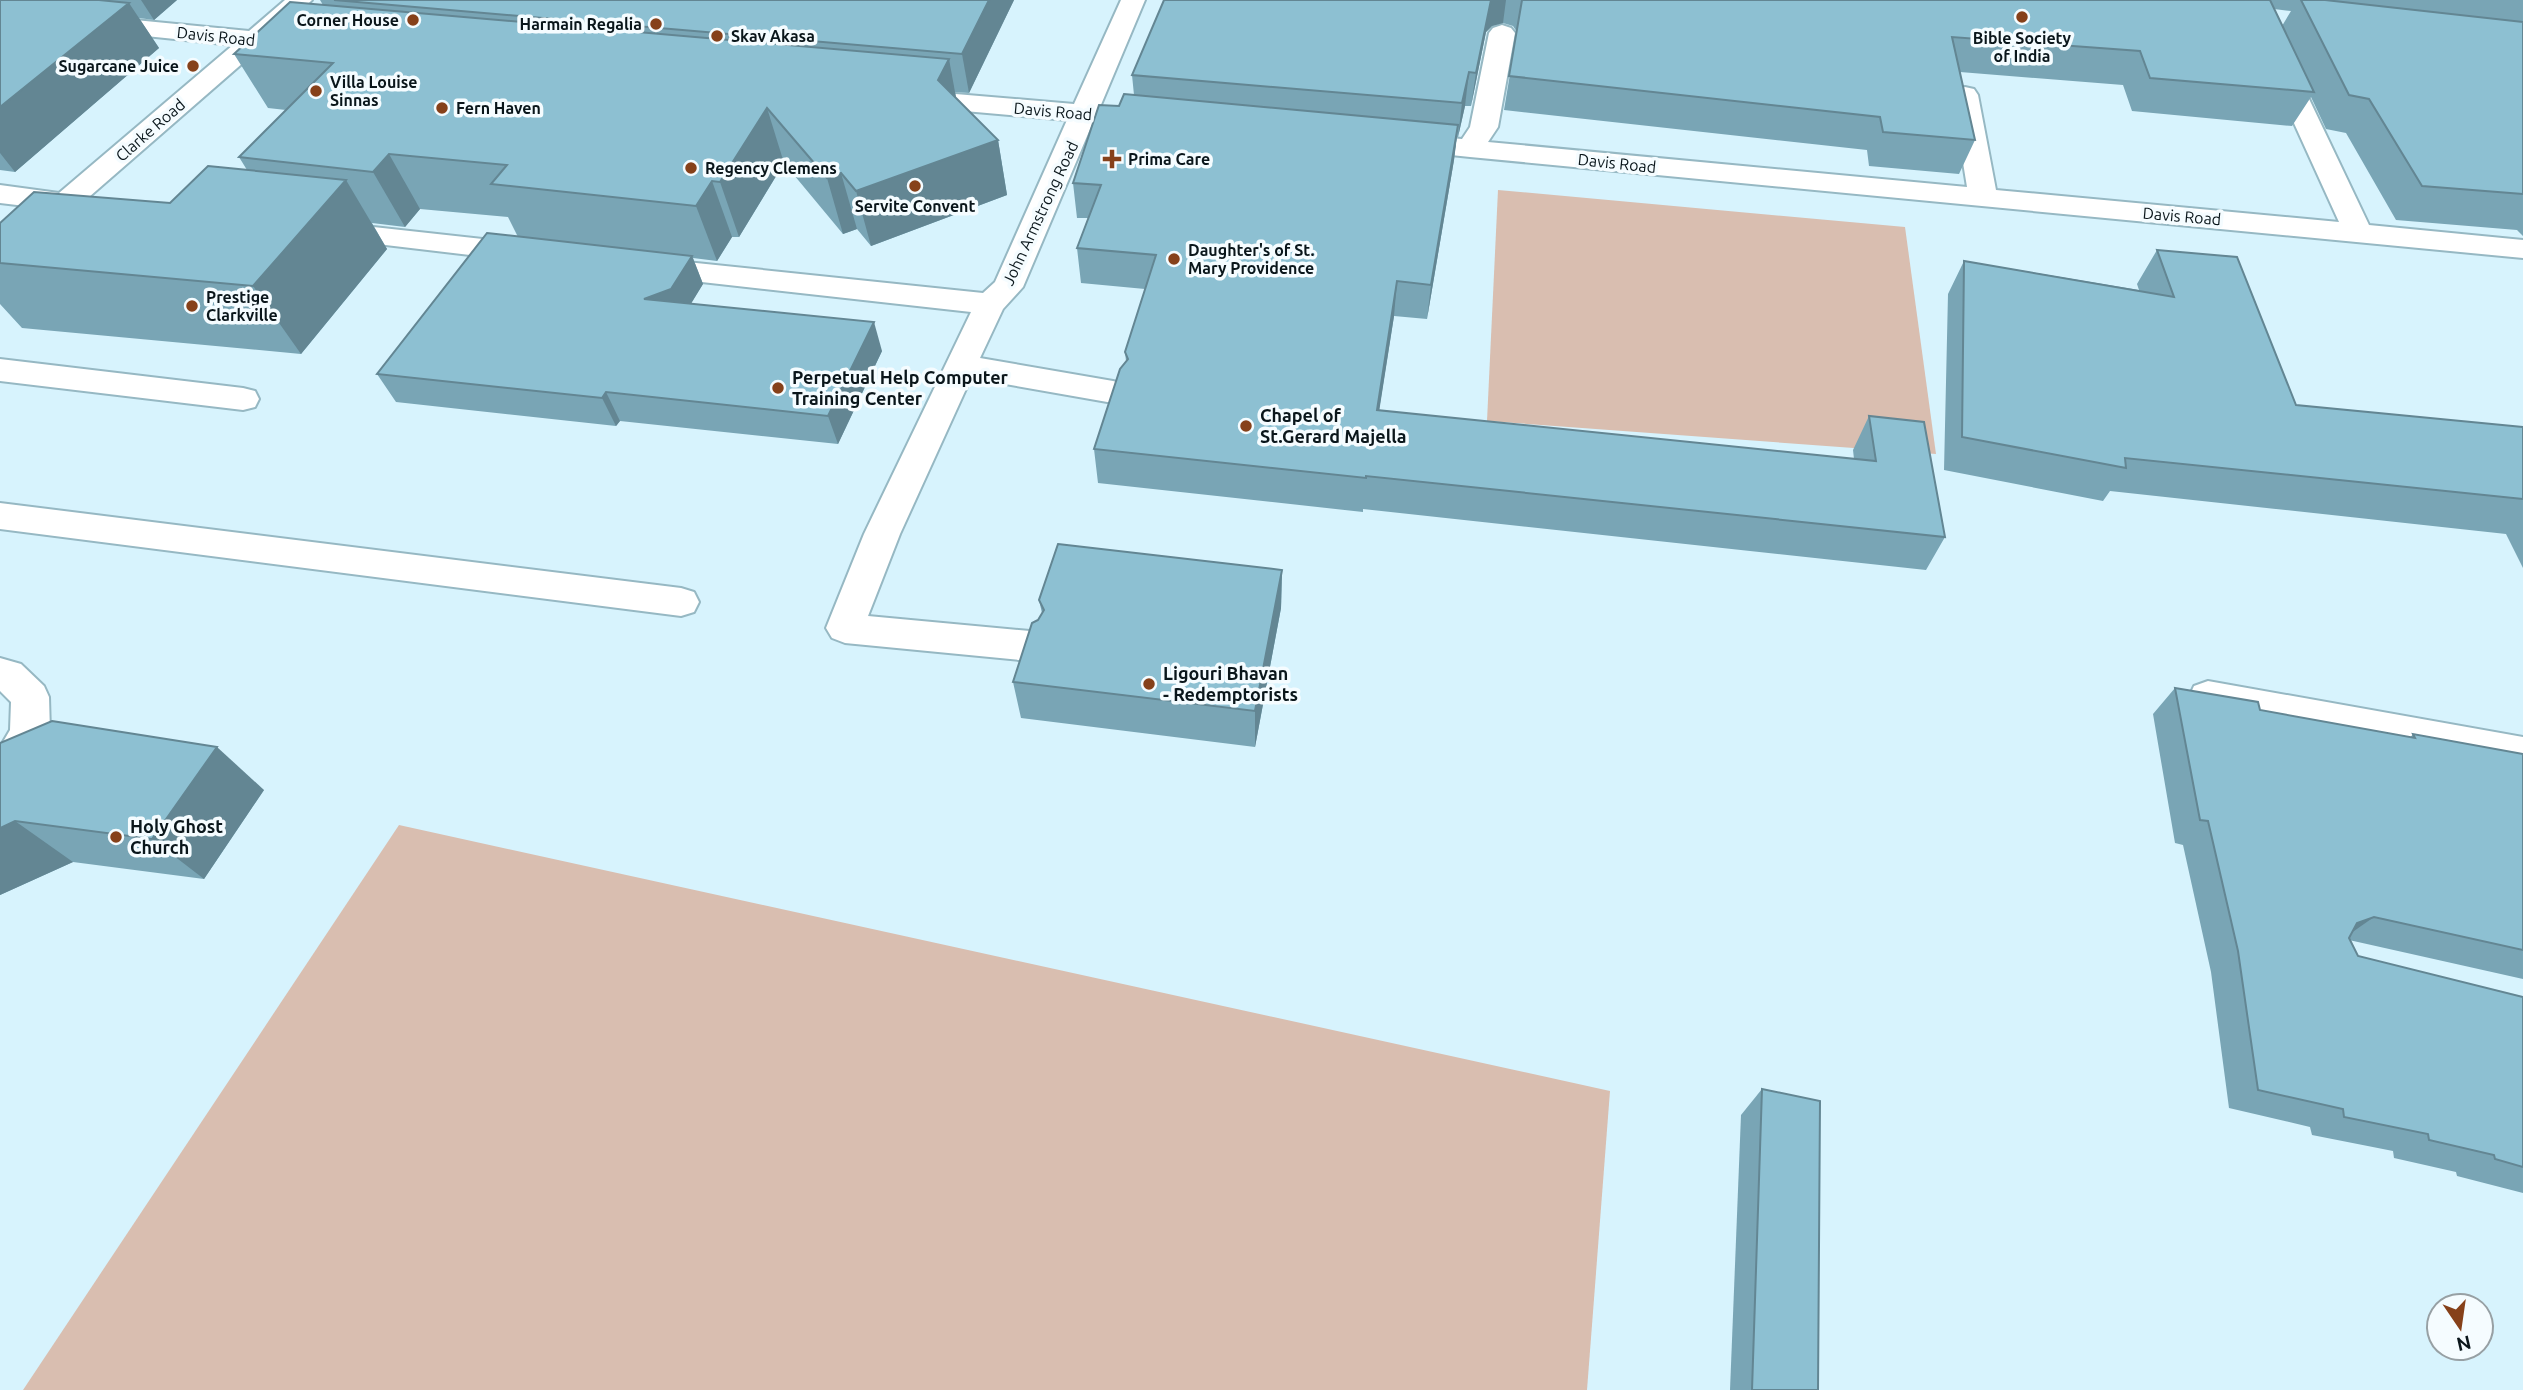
<svg xmlns="http://www.w3.org/2000/svg" width="2523" height="1390" font-family="Ubuntu,sans-serif">
  <rect width="100%" height="100%" fill="#d7f3fd"/>
  <!-- green -->
  <g fill="#d9beb0">
    <path d="M1498 190 1905 227 1936 454 1487 421Z"/>
    <path d="M399 825 1610 1091 1587 1390H23Z"/>
  </g>
  <g fill="none" stroke-linecap="round" stroke-linejoin="round">
    <defs>
      <g id="minor">
        <path d="M285 0H312L276 34 310 39 314 44 310 49 301 52 260 48 89 197 94 204 90 210 72 212 11 266 0 268V243L42 208 0 203V185L59 193 233 45 0 21V7L249 31Z"/>
        <path d="M1121 0H1145L1100 107 1158 113 1162 119 1158 125 1148 127 1093 122 1023 287 1003 309 980 358 1113 381 1124 384 1129 392 1124 400 1113 403 971 378 900 534 868 616 1030 631 1043 636 1049 646 1043 656 1030 661 845 643 832 638 826 628 864 534 971 312 648 276 637 274 633 267 637 260 648 258 983 293 995 282 1067 120 908 106 899 104 895 98 899 92 908 90 1074 104Z"/>
        <path d="M2238 0H2262L2369 225 2523 240V258L1470 157 1403 150 1393 148 1389 142 1393 136 1403 134 1462 139 1470 127 1489 33 1493 28 1502 25 1511 28 1515 33 1498 127 1488 142 1967 187 1952 95 1956 89 1965 87 1974 89 1978 95 1996 190 2339 222Z"/>
        <path d="M328 222 529 244 539 246 544 253 539 260 529 262 318 237 313 231 318 225Z"/>
        <path d="M0 359 243 388 255 391 259 399 255 407 243 410 0 381Z"/>
        <path d="M0 503 681 588 694 592 699 602 694 612 681 616 0 529Z"/>
        <path d="M0 658 21 664 44 686 49 697 50 732 20 785 0 795V747L10 730 11 702 0 691Z"/>
        <path d="M2208 681 2523 737V771L2208 713 2194 708 2189 697 2194 686Z"/>
      </g>
    </defs>
    <!-- minor casing -->
    <use href="#minor" stroke="#96b8c3" stroke-width="4"/>
    <!-- minor -->
    <use href="#minor" fill="#fff" fill-rule="evenodd"/>
  </g>
  <!-- wall -->
  <g fill="#79a5b5" fill-rule="evenodd">
    <path d="M0 0H177L154 20 139 18 159 48 15 172 0 170Z"/>
    <path d="M320 0H1014L969 93 955 92 956 98 998 140 1007 195 871 246 857 229 843 234 784 163 739 237H732L717 261 693 258 703 284 691 303 882 351 838 444 620 421 616 426 396 402 377 374 518 237 508 217 420 209 405 227 372 223 387 249 301 354 22 328 0 304V223L170 203 247 170 239 157 286 110 268 108 234 54 323 5Z"/>
    <path d="M1164 0H2523V236L2517 230 2396 220 2346 133 2326 129 2311 97 2292 126 2132 111 2123 85 1960 72 1975 140 1959 174 1869 166 1867 150 1504 110 1517 32 1513 26 1503 23 1492 26 1486 32 1471 106H1465L1458 137H1457L1454 160 1427 319 1394 316 1379 410 1854 459 1853 450 1869 416 1945 537 1926 570 1363 509V512L1098 483 1094 449 1126 361 1125 352 1145 289 1081 283 1077 248 1088 218H1077L1073 183 1119 106 1134 95 1132 75ZM2274 9 2291 11 2282 26Z"/>
    <path d="M2157 250 2296 405 2523 427V568L2506 534 2110 491 2103 501 1944 470 1948 294 1964 261 2139 290 2137 284Z"/>
    <path d="M1282 570 1281 608 1255 747 1021 718 1013 682 1038 620 1042 613 1039 600Z"/>
    <path d="M2175 688 2260 710 2410 738 2413 734 2523 754V979L2349 940 2358 956 2523 997V1193L2457 1176 2456 1172 2394 1158 2393 1151 2312 1135 2310 1127 2229 1108 2211 972 2183 845 2175 843 2153 714Z"/>
    <path d="M0 743 264 790 204 879 73 862 0 895Z"/>
    <path d="M1762 1089 1818 1390H1730L1741 1115Z"/>
  </g>
  <!-- shaded-wall -->
  <g fill="#638693">
    <path d="M93 0H108L116 13 129 3 159 48 15 172 0 153V107Z"/>
    <path d="M141 0H177L154 20Z"/>
    <path d="M989 0H1014L969 93 962 54Z"/>
    <path d="M1491 0H1506L1503 23 1492 26 1486 32 1471 106 1476 73Z"/>
    <path d="M949 59 959 114 938 80Z"/>
    <path d="M1469 72 1465 106 1458 137 1462 103Z"/>
    <path d="M767 108 784 163 739 237 720 182Z"/>
    <path d="M1458 125 1454 160 1427 319 1431 285Z"/>
    <path d="M998 140 1007 195 871 246 856 191Z"/>
    <path d="M389 154 420 209 405 227 373 172Z"/>
    <path d="M841 173 857 229 843 234 827 178Z"/>
    <path d="M346 180 387 249 301 354 253 286Z"/>
    <path d="M712 181 732 237 717 261 696 206Z"/>
    <path d="M692 256 703 284 683 317 644 299Z"/>
    <path d="M1397 281 1394 316 1374 444 1377 410Z"/>
    <path d="M874 322 882 351 838 444 828 416Z"/>
    <path d="M606 392 620 421 616 426 602 398Z"/>
    <path d="M1282 570 1281 608 1255 747V711Z"/>
    <path d="M217 747 264 790 204 879 152 839Z"/>
    <path d="M15 821 73 862 0 895V828Z"/>
    <path d="M2374 917 2344 938 2357 923Z"/>
  </g>
  <!-- building -->
  <g fill="#8dc0d2" stroke="#638693" stroke-width="2">
    <path d="M0 0H99L129 3 0 107Z"/>
    <path d="M334 0H989L962 54Z"/>
    <path d="M1164 0H1491L1476 73 1469 72 1462 103 1132 75Z"/>
    <path d="M1522 0H2270L2314 92 2150 78 2140 51 1952 37 1975 140 1883 132 1880 117 1509 76Z"/>
    <path d="M2301 0H2325L2523 22V194L2422 186 2369 99 2349 95Z"/>
    <path d="M290 2 949 59 938 80 998 140 856 191 841 173 827 178 767 108 720 182 712 181 696 206 491 184 507 165 389 154 373 172 239 157 333 63 234 54Z"/>
    <path d="M1124 94 1458 125 1431 285 1397 281 1377 410 1876 461 1869 416 1924 422 1945 537 1366 476V478L1094 449 1120 369 1128 359 1125 352 1156 255 1077 248 1101 185 1073 183 1099 105 1119 106Z"/>
    <path d="M208 166 346 180 253 286 0 263V223L34 192 170 203Z"/>
    <path d="M487 233 692 256 671 289 644 299 874 322 828 416 606 392 602 398 377 374Z"/>
    <path d="M2157 250 2237 257 2296 405 2523 427V499L2125 458 2126 468 1962 437 1964 261 2174 297Z"/>
    <path d="M1058 544 1282 570 1255 711 1013 682 1032 623 1038 620 1044 610 1039 600Z"/>
    <path d="M2175 688 2258 702 2260 710 2415 738 2413 734 2523 754V950L2374 917 2357 923 2349 938 2358 956 2523 997V1167L2495 1159 2494 1155 2429 1140 2428 1134 2344 1117 2343 1109 2258 1090 2238 951 2208 821 2200 820Z"/>
    <path d="M52 721 217 747 152 839 15 821 0 828V743Z"/>
    <path d="M1762 1089 1820 1101 1818 1390H1752Z"/>
  </g>
  <!-- markers -->
  <g fill="#86411a" stroke="#f5fcff" stroke-width="2.5">
    <circle cx="2022" cy="17" r="7"/>
    <circle cx="413" cy="20" r="7"/>
    <circle cx="656" cy="24" r="7"/>
    <circle cx="717" cy="36" r="7"/>
    <circle cx="193" cy="66" r="7"/>
    <circle cx="316" cy="91" r="7"/>
    <circle cx="442" cy="108" r="7"/>
    <path d="M1108.5 148.5h7v7h7v7h-7v7h-7v-7h-7v-7h7z"/>
    <circle cx="691" cy="168" r="7"/>
    <circle cx="915" cy="186" r="7"/>
    <circle cx="1174" cy="259" r="7"/>
    <circle cx="192" cy="306" r="7"/>
    <circle cx="778" cy="388" r="7"/>
    <circle cx="1246" cy="426" r="7"/>
    <circle cx="1149" cy="684" r="7"/>
    <circle cx="116" cy="837" r="7"/>
  </g>
  <g text-anchor="middle" stroke-width="7" stroke-linejoin="round" paint-order="stroke">
    <!-- far-poi labels -->
    <g font-size="16" font-weight="bold" fill="#0a161b" stroke="#f5fcff" text-anchor="start">
      <text x="399" y="26" text-anchor="end">Corner House</text>
      <text x="642" y="30" text-anchor="end">Harmain Regalia</text>
      <text x="731" y="42">Skav Akasa</text>
      <text x="2022" y="44" text-anchor="middle">Bible Society<tspan x="2022" dy="18">of India</tspan></text>
      <text x="179" y="72" text-anchor="end">Sugarcane Juice</text>
      <text x="330" y="88">Villa Louise<tspan x="330" dy="18">Sinnas</tspan></text>
      <text x="456" y="114">Fern Haven</text>
      <text x="1128" y="165">Prima Care</text>
      <text x="705" y="174">Regency Clemens</text>
      <text x="915" y="212" text-anchor="middle">Servite Convent</text>
      <text x="1188" y="256">Daughter's of St.<tspan x="1188" dy="18">Mary Providence</tspan></text>
      <text x="206" y="303">Prestige<tspan x="206" dy="18">Clarkville</tspan></text>
    </g>
    <!-- far-street labels -->
    <g font-size="16" fill="#0a161b" stroke="#f5fcff">
      <text transform="translate(216 36) rotate(6)" y="6">Davis Road</text>
      <text transform="translate(1053 111) rotate(5)" y="6">Davis Road</text>
      <text transform="translate(150 130) rotate(-41)" y="6">Clarke Road</text>
      <text transform="translate(1617 163) rotate(6)" y="6">Davis Road</text>
      <text transform="translate(1040 213) rotate(-65)" y="6">John Armstrong Road</text>
      <text transform="translate(2182 216) rotate(5)" y="6">Davis Road</text>
    </g>
    <!-- poi labels -->
    <g font-size="18" font-weight="bold" fill="#0a161b" stroke="#f5fcff" text-anchor="start">
      <text x="792" y="384">Perpetual Help Computer<tspan x="792" dy="21">Training Center</tspan></text>
      <text x="1260" y="422">Chapel of<tspan x="1260" dy="21">St.Gerard Majella</tspan></text>
      <text x="1163" y="680">Ligouri Bhavan<tspan x="1163" dy="21">- Redemptorists</tspan></text>
      <text x="130" y="833">Holy Ghost<tspan x="130" dy="21">Church</tspan></text>
    </g>
  </g>
  <!-- north arrow -->
  <g transform="translate(2460 1327) rotate(167)"><circle r="33" fill="#f5fcff" stroke="#97a0a4" stroke-width="2"/>
  <path d="M0-5L12 26L0 18L-12 26Z" fill="#86411a"/>
  <text y="-10" font-size="19" font-weight="bold" text-anchor="middle" fill="#0a161b">N</text>
  </g>
</svg>
